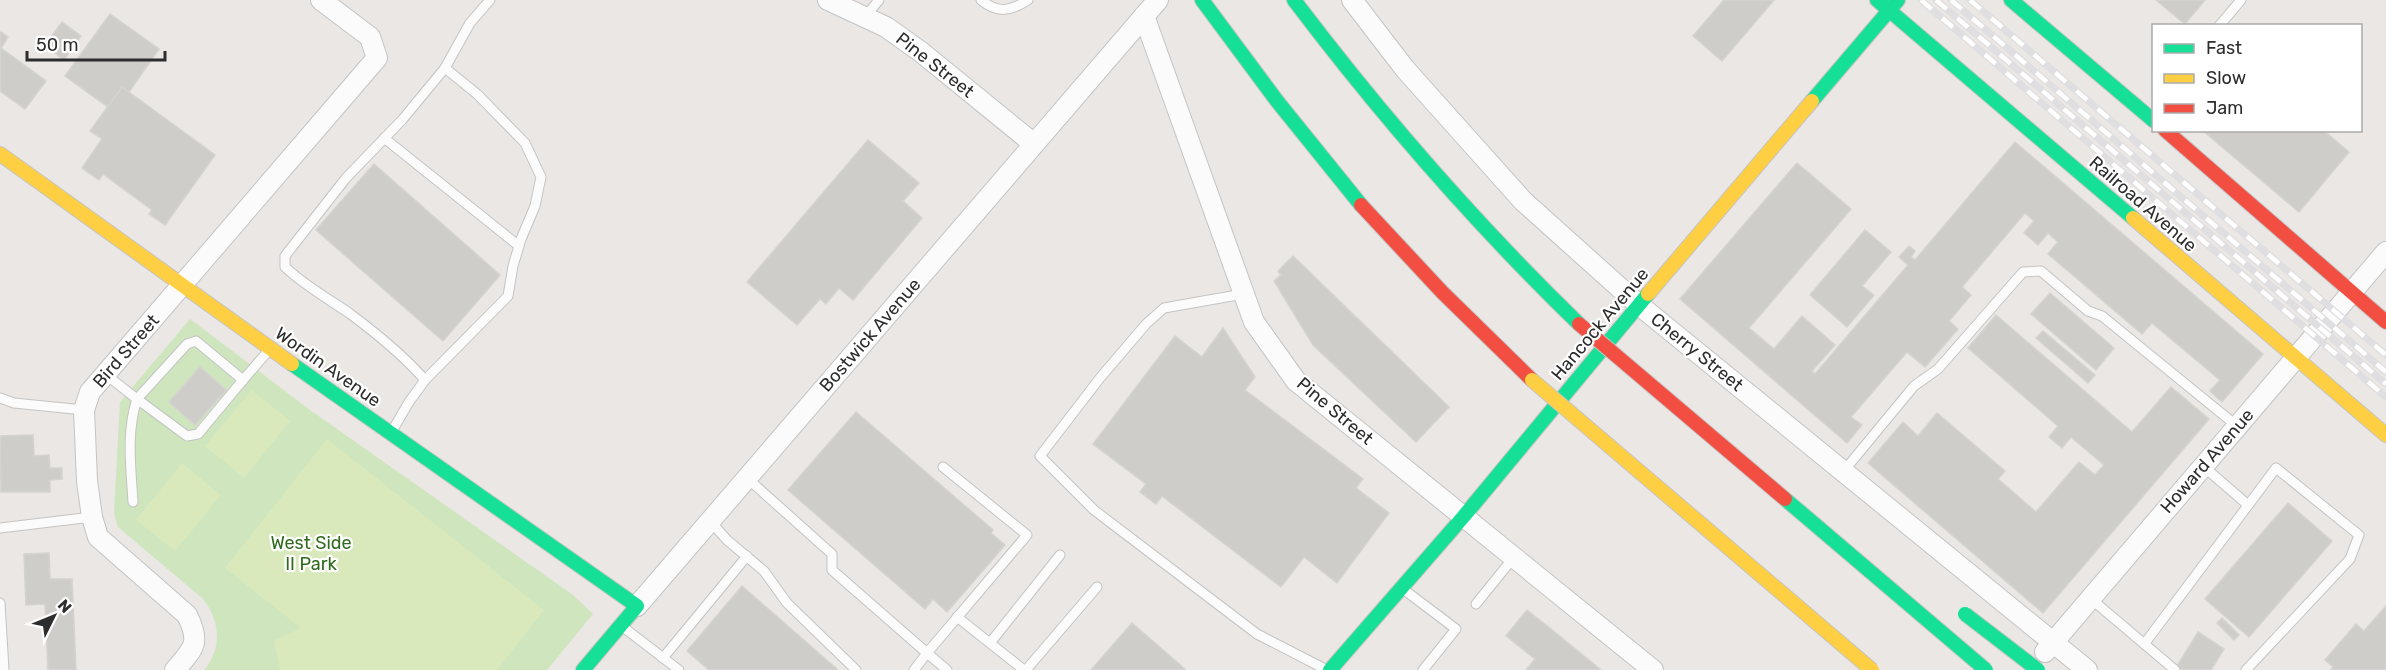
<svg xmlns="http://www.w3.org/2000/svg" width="2386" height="670" font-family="Rubik,sans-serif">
  <rect width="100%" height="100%" fill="#eae7e4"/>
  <!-- green -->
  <path fill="#cee5be" d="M190 319 310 410 573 595 593 614 547 670H204C223 648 220 619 202 598L118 527 114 513 120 402Z"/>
  <!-- pitch -->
  <g fill="#d9e9bc">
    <path d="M252 390 290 421 244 478 205 446Z"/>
    <path d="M327 439 544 610 497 670H280L274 641 301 628 225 568Z"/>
    <path d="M182 463 221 495 175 551 136 520Z"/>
  </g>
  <!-- building -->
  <g fill="#cfcdca" stroke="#d5d3d0" stroke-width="1.5">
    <path d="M1724 0H1774L1722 61 1693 36Z"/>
    <path d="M2156 0H2205L2185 24Z"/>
    <path d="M110 14 159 49 129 92 122 87 108 107 65 76Z"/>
    <path d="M62 22 81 36 64 60 45 45Z"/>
    <path d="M1 32 8 37 1 48 46 81 25 109 0 91V34Z"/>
    <path d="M122 87 215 155 165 225 149 214 152 210 103 174 99 180 82 168 102 139 90 131Z"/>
    <path d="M2202 130H2323L2349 152 2299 212Z"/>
    <path d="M868 140 919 183 903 201 922 218 853 300 839 288 826 304 820 299 797 325 747 282Z"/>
    <path d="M2015 142 2263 354 2222 402 2210 391 2220 380 2152 323 2142 334 2048 254 2058 242 2048 233 2038 245 2024 233 2034 221 2025 213 1962 287 1971 295 1949 321 1958 329 1925 367 1907 352 1851 417 1862 425 1847 443 1680 299 1797 163 1851 209 1749 328 1774 349 1802 316 1835 345 1812 371 1815 374 1908 265 1899 257 1909 246 1915 251 1911 257 1915 260Z"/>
    <path d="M374 164 500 275 443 341 316 230Z"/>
    <path d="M1865 230 1891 252 1862 286 1874 295 1847 327 1810 295Z"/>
    <path d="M1293 256 1449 407 1416 442 1313 345 1274 281 1281 275 1278 271Z"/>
    <path d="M2050 293 2114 348 2096 370 2031 314Z"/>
    <path d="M1996 315 2132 432 2171 387 2209 419 2043 613 1868 463 1903 422 1918 436 1937 413 2005 471 1998 479 2036 512 2079 462 2095 475 2104 465 2071 437 2062 448 2049 437 2058 426 1968 348Z"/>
    <path d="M1223 328 1255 377 1245 390 1363 479 1356 488 1389 513 1337 583 1304 557 1281 587 1162 496 1156 504 1140 492 1146 484 1093 444 1175 336 1202 357Z"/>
    <path d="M2043 331 2095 375 2088 383 2036 338Z"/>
    <path d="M200 367 226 390 195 425 169 402Z"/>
    <path d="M856 412 993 530 991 533 1005 545 947 612 933 599 925 609 788 490Z"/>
    <path d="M33 435 34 456 49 455 50 468H62V479L50 480V492H1L0 436Z"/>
    <path d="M2288 503 2332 541 2249 637 2205 599Z"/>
    <path d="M49 553 50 579H72L76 670H48L45 604 26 605 24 554Z"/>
    <path d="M742 586 837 669 836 670H709L687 651Z"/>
    <path d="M2386 606V670H2331L2333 667 2325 660 2356 624 2364 631Z"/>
    <path d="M1527 610 1556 633 1601 670H1526L1535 659 1506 636Z"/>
    <path d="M2222 618 2239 635 2234 640 2217 623Z"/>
    <path d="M1132 623 1186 670H1091Z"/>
    <path d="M2198 632 2224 649 2211 670H2183L2177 666Z"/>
  </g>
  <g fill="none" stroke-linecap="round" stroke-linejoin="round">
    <defs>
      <g id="lane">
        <path d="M981 0C998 14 1011 11 1028 0"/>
        <path d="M865 17 879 0"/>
        <path d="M2219 26 2241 0"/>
        <path d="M384 138 519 246"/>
        <path d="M1243 294 1164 308 1146 324 1100 378 1040 456 1094 510 1257 634 1327 670"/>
        <path d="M105 374 137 399 187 344 196 341 243 380 269 350"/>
        <path d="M425 380 508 296 513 266 521 239 535 206 541 177 525 143 477 94 445 68"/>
        <path d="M0 398 14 403 84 410"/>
        <path d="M392 431 409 402 425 380C403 355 376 333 349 313 327 298 304 285 285 267V256L346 178 402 120 445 68 470 23 490 0"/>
        <path d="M2203 466 2248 505"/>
        <path d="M943 467 1027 535 927 653 947 670"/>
        <path d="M1843 472 1914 386 1938 369 2023 272 2041 271 2088 311 2102 316 2237 426"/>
        <path d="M747 478 832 554V570L927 653 914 670"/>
        <path d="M133 502C131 467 126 433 137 399L187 436 198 434 243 380"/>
        <path d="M710 521 727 540 764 571 787 603 856 670"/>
        <path d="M0 528 92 517"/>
        <path d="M1403 589 1456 629 1423 670"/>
        <path d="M2090 598 2175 670"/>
        <path d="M0 603 4 670"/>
        <path d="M1476 604 1514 557"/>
        <path d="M957 617 1024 670"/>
        <path d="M623 627 679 670"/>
        <path d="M990 643 1060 555"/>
        <path d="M2145 643 2276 468 2359 535 2350 559 2246 670"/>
        <path d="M663 658 747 556"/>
        <path d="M1026 670 1097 587"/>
      </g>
      <g id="street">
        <path d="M828 0 886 27 921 52 1034 144"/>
        <path d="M1352 0 1405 69 1523 201 1639 305 2087 670"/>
        <path d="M1144 16 1254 322 1296 381 1653 670"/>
        <path d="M637 606 1158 0"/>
        <path d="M2045 652 2386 252"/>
        <path d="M175 670C194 648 201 643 187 615L98 537 92 517 87 481 84 410 90 392 377 58 370 37 321 0"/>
      </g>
      <g id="fast">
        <path d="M1202 0 1277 101 1361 205"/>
        <path d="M1294 0C1381 115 1475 223 1579 324"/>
        <path d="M1877 0 2133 218"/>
        <path d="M2011 0 2154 121"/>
        <path d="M1812 101 1898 0"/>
        <path d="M292 364 637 606 583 670"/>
        <path d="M1330 670 1464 516 1648 294"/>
      </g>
      <g id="slow">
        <path d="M0 154 292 364"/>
        <path d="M2133 218 2386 435"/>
        <path d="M1648 294 1812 101"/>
      </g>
      <g id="jam">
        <path d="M2165 130 2386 322"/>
        <path d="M1361 205 1442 292 1532 380"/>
      </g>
    </defs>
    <!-- lane casing -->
    <use href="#lane" stroke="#c4c4c4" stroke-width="11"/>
    <!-- street casing -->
    <use href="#street" stroke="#c4c4c4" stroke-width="22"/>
    <!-- fast casing -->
    <use href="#fast" stroke="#c4c4c4" stroke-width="16"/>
    <!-- slow casing -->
    <use href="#slow" stroke="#c4c4c4" stroke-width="16"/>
    <!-- jam casing -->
    <use href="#jam" stroke="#c4c4c4" stroke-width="16"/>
    <!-- lane -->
    <use href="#lane" stroke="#fcfbfb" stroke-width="9"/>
    <!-- street -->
    <use href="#street" stroke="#fcfbfb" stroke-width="20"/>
    <!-- fast -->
    <use href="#fast" stroke="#16e098" stroke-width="14"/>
    <!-- slow -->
    <use href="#slow" stroke="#ffcf43" stroke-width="14"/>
    <!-- jam -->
    <use href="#jam" stroke="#f24e42" stroke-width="14"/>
    <defs>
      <g id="rail">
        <path d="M1921 0 2386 397"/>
        <path d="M1936 0 2386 384"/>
        <path d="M1951 0 2386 372"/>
        <path d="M1970 0 2386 355"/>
      </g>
    </defs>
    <!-- rail casing -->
    <use href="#rail" stroke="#dfdee0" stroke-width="7"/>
    <!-- rail -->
    <use href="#rail" stroke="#fff" stroke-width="4.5" stroke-dasharray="14" stroke-linecap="butt"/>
    <defs>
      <g id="fast-bridge">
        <path d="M1785 499 1986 670"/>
        <path d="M1965 614 2038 670"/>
      </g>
      <path id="slow-bridge" d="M1532 380 1872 670"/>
      <path id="jam-bridge" d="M1579 324 1785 499"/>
    </defs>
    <!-- fast-bridge casing -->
    <use href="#fast-bridge" stroke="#c6c4c3" stroke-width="16" stroke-linecap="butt"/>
    <!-- slow-bridge casing -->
    <use href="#slow-bridge" stroke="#c6c4c3" stroke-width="16" stroke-linecap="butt"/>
    <!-- jam-bridge casing -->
    <use href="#jam-bridge" stroke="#c6c4c3" stroke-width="16" stroke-linecap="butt"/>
    <!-- fast-bridge -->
    <use href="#fast-bridge" stroke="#16e098" stroke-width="14"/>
    <!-- slow-bridge -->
    <use href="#slow-bridge" stroke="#ffcf43" stroke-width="14"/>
    <!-- jam-bridge -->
    <use href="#jam-bridge" stroke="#f24e42" stroke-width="14"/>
  </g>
  <g text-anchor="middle" stroke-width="4.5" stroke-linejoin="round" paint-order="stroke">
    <!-- street labels -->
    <g font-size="18" fill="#2d2d2d" stroke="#fff">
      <text transform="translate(935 65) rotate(38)" y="6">Pine Street</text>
      <text transform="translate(2143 204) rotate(41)" y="6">Railroad Avenue</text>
      <text transform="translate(1600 324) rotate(-50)" y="6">Hancock Avenue</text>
      <text transform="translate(870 335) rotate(-49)" y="6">Bostwick Avenue</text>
      <text transform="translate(126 351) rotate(-49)" y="6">Bird Street</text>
      <text transform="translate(1697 352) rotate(39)" y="6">Cherry Street</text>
      <text transform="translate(328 367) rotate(35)" y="6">Wordin Avenue</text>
      <text transform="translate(1335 411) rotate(40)" y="6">Pine Street</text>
      <text transform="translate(2207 461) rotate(-49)" y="6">Howard Avenue</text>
    </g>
    <!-- park labels -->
    <g font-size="18" fill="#306b1d" stroke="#fff">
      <text x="311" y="549">West Side<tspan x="311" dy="21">II Park</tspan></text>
    </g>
  </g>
  <!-- legend -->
  <rect x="2152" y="24" width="210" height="108" fill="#ffffff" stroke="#ababab" stroke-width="1.5"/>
  <rect x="2164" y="44" width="30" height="9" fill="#16e098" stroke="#ababab" stroke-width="1.5"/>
  <text x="2206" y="54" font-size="18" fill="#2d2d2d">Fast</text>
  <rect x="2164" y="74" width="30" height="9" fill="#ffcf43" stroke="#ababab" stroke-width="1.5"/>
  <text x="2206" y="84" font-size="18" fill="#2d2d2d">Slow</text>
  <rect x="2164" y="104" width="30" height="9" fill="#f24e42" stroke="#ababab" stroke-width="1.5"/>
  <text x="2206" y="114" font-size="18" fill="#2d2d2d">Jam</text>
  <!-- north arrow -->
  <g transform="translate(54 616) rotate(47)" stroke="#ffffff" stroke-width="4.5" paint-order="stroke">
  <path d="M0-4.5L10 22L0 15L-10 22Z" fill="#2d2d2d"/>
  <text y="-9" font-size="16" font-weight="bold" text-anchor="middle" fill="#2d2d2d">N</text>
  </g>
  <!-- scale -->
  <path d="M27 51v9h138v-9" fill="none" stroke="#2d2d2d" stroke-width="3"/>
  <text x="36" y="51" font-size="18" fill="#2d2d2d" stroke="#ffffff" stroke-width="4.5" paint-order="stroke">50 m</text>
</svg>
